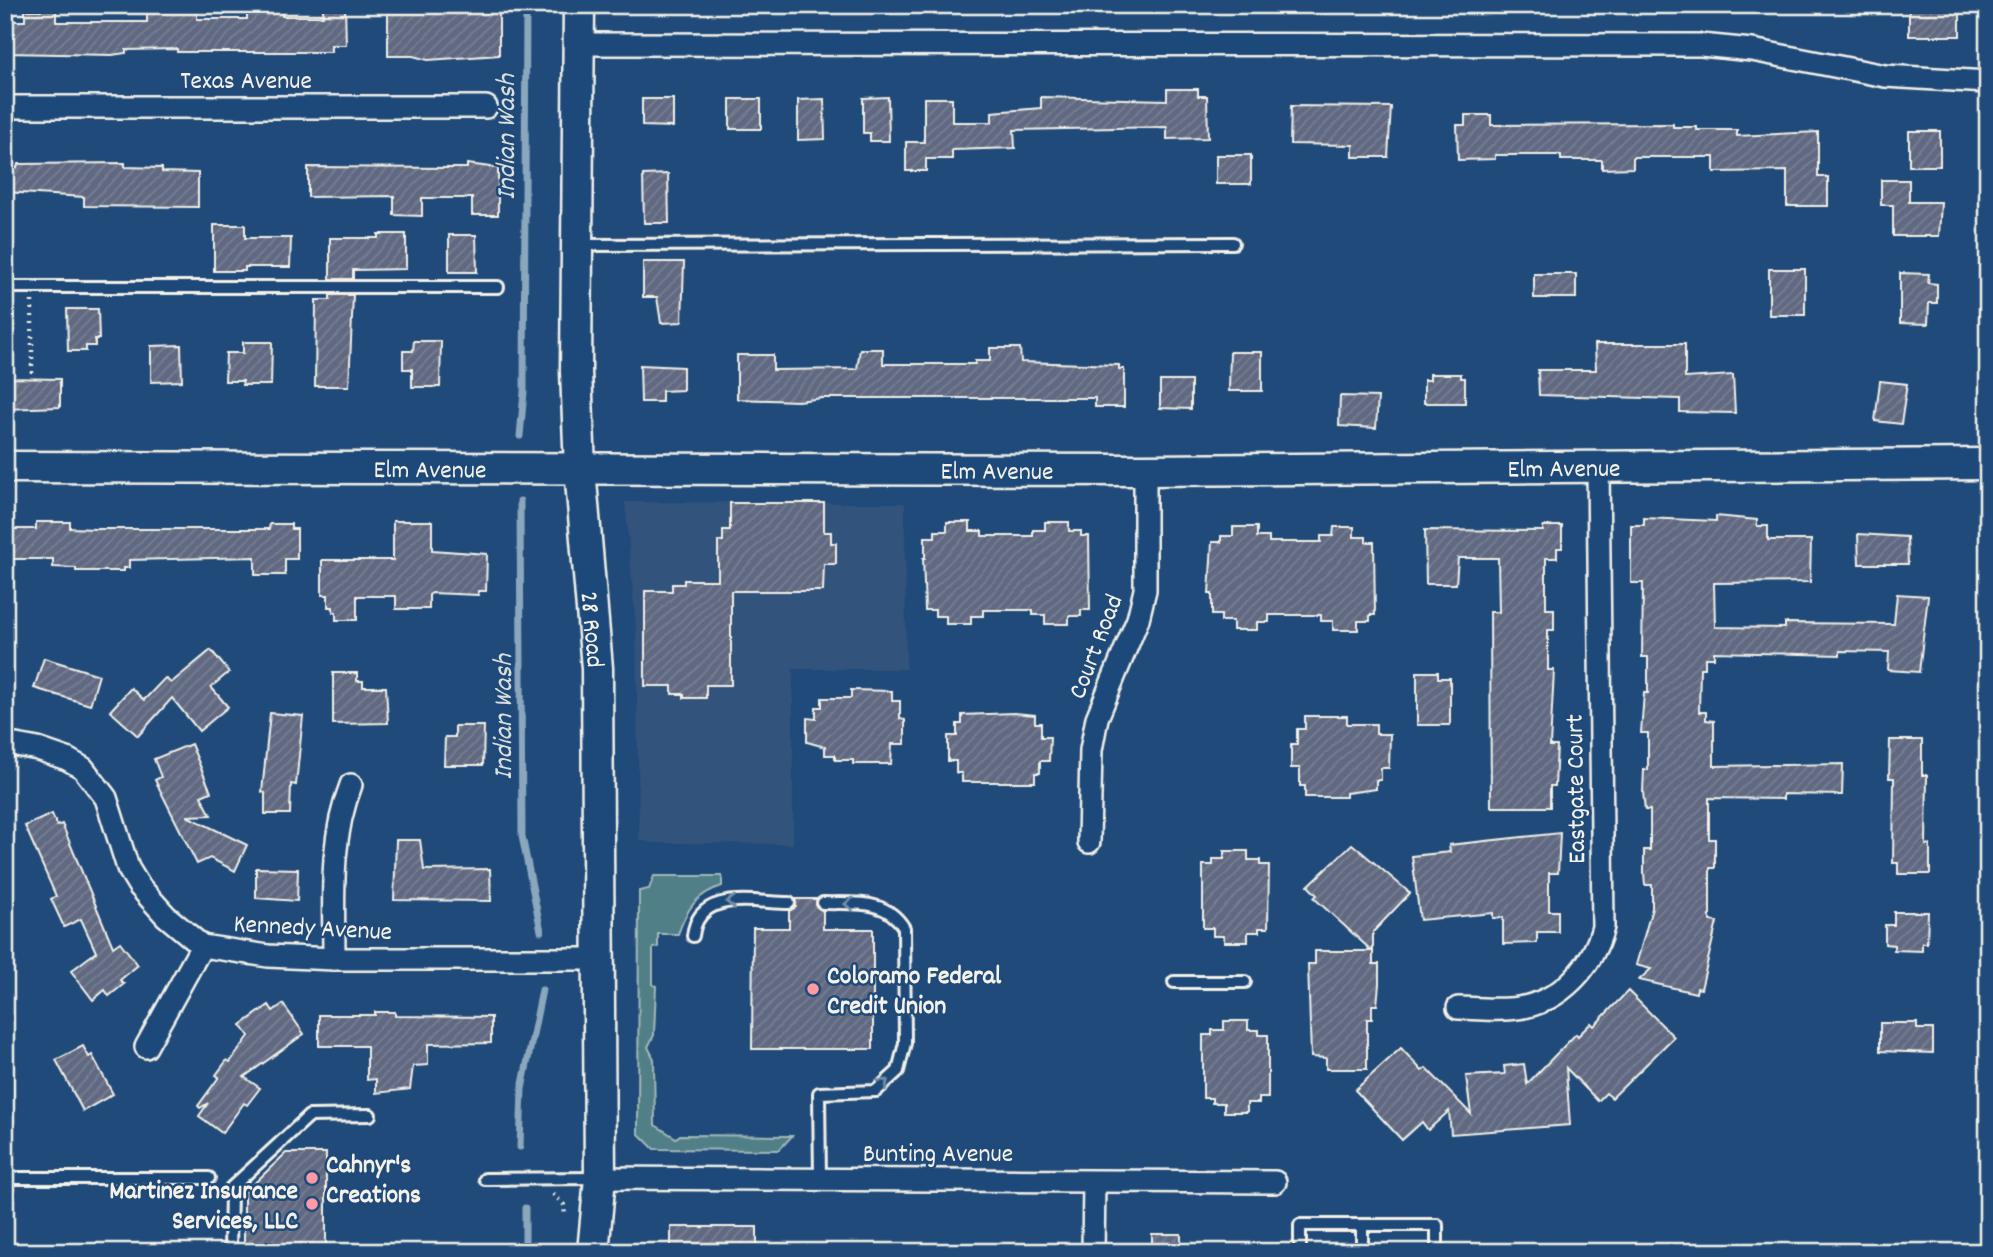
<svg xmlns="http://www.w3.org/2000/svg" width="1993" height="1257" font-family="Dekko,sans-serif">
  <defs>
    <pattern id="building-hatch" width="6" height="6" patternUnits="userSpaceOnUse" patternTransform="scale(1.75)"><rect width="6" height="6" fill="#606981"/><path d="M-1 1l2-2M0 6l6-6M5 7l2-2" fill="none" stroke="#777f93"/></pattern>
  </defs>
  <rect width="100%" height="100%" fill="#1f4a7a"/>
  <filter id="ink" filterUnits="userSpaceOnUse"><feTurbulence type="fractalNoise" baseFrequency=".0143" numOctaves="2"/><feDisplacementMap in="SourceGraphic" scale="14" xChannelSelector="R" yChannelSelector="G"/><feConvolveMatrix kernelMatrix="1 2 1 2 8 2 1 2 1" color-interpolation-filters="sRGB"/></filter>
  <g filter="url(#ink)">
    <!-- built -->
    <path fill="#32537c" d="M625 502 905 503 906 669H793V844L652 843 639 840 636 627Z"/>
    <!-- grass -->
    <path fill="#517f88" stroke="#a2b8b8" stroke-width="2" d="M654 876H722V886C696 894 687 909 678 934H658V947L653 948V985L656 986 654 1035 648 1047 654 1059 655 1125 676 1138 680 1135 792 1136 779 1150 654 1149 638 1133 639 891 649 889Z"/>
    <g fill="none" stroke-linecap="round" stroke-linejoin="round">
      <!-- stream -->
      <g stroke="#8aa7bd" stroke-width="7">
        <path d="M520 436 524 392 526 5"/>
        <path d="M520 501 522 836 541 931"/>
        <path d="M520 1147 522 1089 542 990"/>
        <path d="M525 1208V1252"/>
      </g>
    </g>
    <!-- building -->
    <g fill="url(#building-hatch)" stroke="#f4f1e8" stroke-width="2">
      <path d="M247 5H282V16H323V5H345L346 45H331V52H177V49L126 50V53L112 55 5 53V21H25V10H56V22H147V8L197 7V19H247Z"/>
      <rect x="1909" y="5" width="51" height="31"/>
      <path d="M388 10 499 11V55L428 60 413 56H388Z"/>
      <path d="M1167 89H1198V96H1207L1208 138 1167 139V127L1014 130 1015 148 952 150V159H926V171H906V142H924V98H952V122H992V112L1041 108V97L1167 100Z"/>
      <path d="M888 97 889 141H870V133H863V98Z"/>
      <path d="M642 99H673V127L642 126Z"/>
      <rect x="730" y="99" width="31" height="30"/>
      <path d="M824 99 825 139 798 140V100Z"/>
      <path d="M1291 106 1391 107 1388 157H1353V145L1290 144Z"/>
      <path d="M1465 115H1491V125L1673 124V127H1697V130H1737V136L1818 132V177H1828V206H1787V171L1714 172V157H1633V168L1602 169V160H1561V155H1495V159L1458 160 1457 125H1465Z"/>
      <rect x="1909" y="131" width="31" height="35"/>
      <rect x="1216" y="155" width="35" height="29"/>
      <path d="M125 163V167L162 168V172L198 173V207L84 206V197L5 192V167L17 168 18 164Z"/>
      <path d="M467 164 498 168V215H472V198H422V216L394 215V196L308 197V167L452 168H467Z"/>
      <path d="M668 174 669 223H644L643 175Z"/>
      <path d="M1881 180H1909V202H1941L1939 236H1893V205H1881Z"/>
      <path d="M214 225H245V238H291L290 267H245V271H214Z"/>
      <path d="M378 234H406V269L353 270V279H330V238H378Z"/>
      <path d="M449 235H476L477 272H449Z"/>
      <path d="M643 262H684L682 322 661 323 657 297H643Z"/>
      <rect x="1769" y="269" width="36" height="46"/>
      <path d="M1900 273 1929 274 1928 283 1937 284V303H1929L1928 324 1900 323Z"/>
      <rect x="1534" y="274" width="42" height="24"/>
      <path d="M330 295H353L349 386H315L316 300H330Z"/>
      <path d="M67 309H98L99 339H95V346H86V351H68Z"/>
      <path d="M414 341H441L440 387H412V369H403V351H413Z"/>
      <path d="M243 342H272L271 385H242L243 381H225L226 353H243Z"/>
      <path d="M1595 344H1685V378L1733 375 1735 413 1680 412V399L1539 395 1538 370H1596Z"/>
      <path d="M181 345 182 381 151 382V346Z"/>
      <path d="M990 348H1020L1021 362 1119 365V369H1124V407H1095V398H822L798 401 737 399V355H773V370L857 369 860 349H883V364H975V361H990Z"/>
      <path d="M1230 352H1262V391H1229Z"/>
      <path d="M640 365 683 367V390L662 391V402H641Z"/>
      <path d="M1430 374H1461V378H1465V403H1424V380H1430Z"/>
      <path d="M5 378 60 379V407L5 409Z"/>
      <path d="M1160 381H1191V409L1160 408Z"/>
      <path d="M1880 381 1907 384 1901 424 1875 421Z"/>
      <path d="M1340 396 1378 397 1376 428 1339 426Z"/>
      <path d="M730 503H824V532H831V543H836V564H824L823 591H731V685H706V698H684V694H672V686H645V591H672V584H684V580H718V541H723V530H730Z"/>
      <path d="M1716 516 1757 520V526H1768V540H1811L1810 582 1714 583 1715 627 1785 628V623L1894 624 1897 594 1928 596 1919 672 1888 670 1889 652 1840 651V655L1714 652V658H1705V668H1700L1699 712H1706V720L1714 721V766L1843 764 1842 795 1783 794V799L1709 798V839H1715V868H1710V921L1717 922 1701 989 1697 988 1696 993 1639 980 1651 969 1636 965 1652 908V885H1645L1644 873V850H1650V810H1645L1643 792 1644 770H1648V733H1641L1644 693H1648V657H1642L1643 583H1631V525H1644V518L1716 521Z"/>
      <path d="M393 521H432V550L487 554 486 591H478V595L432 593 429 595V609H396V596H357V620H336V612H333V607H328V595H322V560H393Z"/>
      <path d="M36 522H70V528L95 529H269L270 524H291V529H297V559H285V575H255V557L129 560V568H124V571H76V568L53 567V559H5V529H36Z"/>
      <path d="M947 522H970V531H982V536H1033V530H1045V522H1069V531H1081V536H1089L1090 610H1081V616H1069V624H1045V615H1033V610H983V616H971V624H946V616H935V610H925L923 558H925V537H935V531H947Z"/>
      <path d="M1543 526H1562V548H1557V558H1546V609H1554V630H1548V670H1554L1550 746H1557L1555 786H1550V807H1491L1490 612H1499L1498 558H1458L1456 584H1426L1425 530 1543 531Z"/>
      <path d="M1233 527H1257V537H1269V542H1321V536H1333L1334 527H1354V537H1366V542H1374L1375 615H1370V621H1358V630H1333V621H1321V615H1269V622H1257V630H1233V621H1221V615H1212V594H1209L1212 542H1221V536H1233Z"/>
      <path d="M1858 534 1907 537 1908 564H1859Z"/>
      <path d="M211 650 229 672 211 687 228 707 199 731 172 698 138 736 110 711 131 688 144 700 165 678 171 683Z"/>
      <path d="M44 658 99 675 90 705 34 688Z"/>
      <path d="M1417 672H1438V678H1450V725H1417Z"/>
      <path d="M333 673H357V681H363V687H386L388 723 333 724Z"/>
      <path d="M851 690 892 691V701H900V719L905 720V744H892L891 764H853V760H835V755H825V747L807 742V718L816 719V707H822V698H851Z"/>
      <path d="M270 713 303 716 296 785 291 784 290 814H265V793L262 792Z"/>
      <path d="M1014 713 1035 715V723H1041V737H1050L1049 761H1040V773H1035V782H962V773H956V761H948V736H957V724H962V715Z"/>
      <path d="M1305 716H1347V724H1376V734H1390L1389 768H1381V780H1376V789L1346 793V797H1305V786H1300V768H1291V744H1297V729H1305Z"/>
      <path d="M455 726H484L483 765H444L445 737H455Z"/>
      <path d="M1890 740H1922V775H1927L1926 845H1930V874H1898V863H1893L1894 778H1889Z"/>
      <path d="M191 744 211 792 201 796 211 815 187 816 247 845 235 871 210 858 197 864 155 780 161 777 154 759Z"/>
      <path d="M52 814 57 826 62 824 113 947 120 942 138 965 120 980 124 984 109 996 105 990 93 1000 71 971 96 952 81 919 64 927 51 899 56 896 25 826Z"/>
      <path d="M1560 833 1558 873H1549V911H1558V932H1537V943L1503 944V918H1493V913L1420 920 1412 856 1450 852 1449 845Z"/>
      <path d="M396 840H420L424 870 490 869 491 901 394 900Z"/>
      <path d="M1352 844 1410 893 1373 932V964H1379V984L1377 1005H1372V1019H1367V1069H1326V1058L1311 1057 1308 964H1315V951H1372L1314 898 1317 895 1308 886Z"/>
      <path d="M1224 851H1248V860H1260V865H1269L1268 928H1259V932H1248V942H1224V936H1213V928H1203V865H1213V859H1224Z"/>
      <path d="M256 868 298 869 297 901 256 898Z"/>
      <path d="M795 899H817L816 906 823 911V929H873V1049H752L753 928H789V911L796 907Z"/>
      <path d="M1894 912H1928L1927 943H1922V951L1894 950V945L1885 944V925H1894Z"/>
      <path d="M1628 991 1674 1037 1612 1098 1606 1093 1598 1101 1566 1068 1570 1125 1451 1134 1449 1111 1428 1130 1422 1122 1402 1140 1355 1090 1401 1048 1422 1071 1426 1068 1471 1114 1466 1076 1505 1074 1504 1066 1524 1064 1527 1084 1576 1034 1578 1036 1591 1023 1594 1026Z"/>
      <path d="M283 1004 304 1034 244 1077 260 1088 247 1105 244 1103 222 1133 199 1116 208 1103 200 1108 198 1106 219 1077 216 1075 227 1060 230 1062 249 1036 241 1025 269 1005 273 1011Z"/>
      <path d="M375 1012H395V1016L491 1017V1043L428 1044V1065L413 1066 410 1089 376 1093V1079L367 1080V1046H319V1015H375Z"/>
      <path d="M1224 1021H1248V1030H1259V1035H1268V1098H1259V1103H1247V1112H1224V1103H1212V1098H1203V1035H1212V1030H1224Z"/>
      <path d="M1880 1023H1917V1029H1933V1053L1880 1051Z"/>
      <path d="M83 1046 89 1057 92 1055 113 1094 83 1111 56 1060Z"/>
      <path d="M286 1153H326V1252H244V1193Z"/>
      <rect x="671" y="1227" width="86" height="25"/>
      <rect x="1152" y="1234" width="29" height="18"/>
    </g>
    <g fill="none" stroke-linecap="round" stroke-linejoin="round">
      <defs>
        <g id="lane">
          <path d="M578 245 1233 243"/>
          <path d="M5 287H498"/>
          <path d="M693 936C698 888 755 903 789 903"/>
          <path d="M1174 982H1245"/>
          <path d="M5 1065 6 1178"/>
          <path d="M5 1178H209"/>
          <path d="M485 1179 597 1178"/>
          <path d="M820 1179 819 1093 876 1091 898 1071 905 1043 904 928C886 898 854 904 823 903"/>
          <path d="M1362 1225V1252"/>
          <path d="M230 1252 231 1188 309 1116 370 1115"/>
          <path d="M1300 1252V1225H1437V1252"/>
        </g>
        <g id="street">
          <path d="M579 44 1701 45 1752 50 1885 76 1988 82"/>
          <path d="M5 107H486"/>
          <path d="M5 743 38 749 67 759 83 768 106 798 128 868 139 886 166 916 202 946 268 956 334 959H598"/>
          <path d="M1089 842 1091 750 1097 718 1138 619 1145 590V470"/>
          <path d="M334 959C334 899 329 841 351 785"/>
          <path d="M1458 1008C1478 1008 1499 1011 1518 1008 1561 1002 1593 966 1603 927L1598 466"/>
          <path d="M146 1047 202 946"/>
          <path d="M600 1178 1275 1182"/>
          <path d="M1093 1252 1094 1182"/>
        </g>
        <g id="secondary">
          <path id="s1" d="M579 5 576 371 580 469 597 668 600 1178 593 1252"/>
          <path id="s2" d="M5 467 1145 470 1988 464"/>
        </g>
      </defs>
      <!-- lane casing -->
      <use href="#lane" stroke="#f4f1e8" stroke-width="16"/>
      <!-- street casing -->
      <use href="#street" stroke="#f4f1e8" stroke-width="26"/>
      <!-- secondary casing -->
      <use href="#secondary" stroke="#f4f1e8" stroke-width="35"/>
      <!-- path -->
      <g stroke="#f4f1e8" stroke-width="4.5" stroke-dasharray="2 5" stroke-linecap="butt">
        <path d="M32 301V378"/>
        <path d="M553 1194 564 1205 565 1216"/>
      </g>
      <!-- lane -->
      <use href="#lane" stroke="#1f4a7a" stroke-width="10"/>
      <!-- street -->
      <use href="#street" stroke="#1f4a7a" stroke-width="21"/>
      <!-- secondary -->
      <use href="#secondary" stroke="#1f4a7a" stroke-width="30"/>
    </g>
    <!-- one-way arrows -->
    <defs><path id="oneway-chevron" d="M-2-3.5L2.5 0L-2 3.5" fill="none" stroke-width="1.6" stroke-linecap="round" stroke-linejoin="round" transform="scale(1.75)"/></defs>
    <g stroke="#748da6">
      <use href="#oneway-chevron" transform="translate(731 902) rotate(-179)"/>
      <use href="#oneway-chevron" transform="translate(849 904) rotate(-180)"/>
      <use href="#oneway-chevron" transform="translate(884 1083) rotate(-41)"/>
    </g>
  </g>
  <!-- markers -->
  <g fill="#ff9aa2" stroke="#1f4a7a" stroke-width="2.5">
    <circle cx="813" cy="989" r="7"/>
    <circle cx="312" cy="1178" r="7"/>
    <circle cx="312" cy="1204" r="7"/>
  </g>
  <g text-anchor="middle" stroke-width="5" stroke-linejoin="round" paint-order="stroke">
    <!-- street labels -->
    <g font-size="26" fill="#f4f1e8" stroke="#1f4a7a">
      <text x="246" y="88">Texas Avenue</text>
      <text dy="9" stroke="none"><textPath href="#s2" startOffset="1559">Elm Avenue</textPath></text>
      <text dy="9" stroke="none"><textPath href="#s2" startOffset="425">Elm Avenue</textPath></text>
      <text dy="9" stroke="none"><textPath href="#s2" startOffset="992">Elm Avenue</textPath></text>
      <text dy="9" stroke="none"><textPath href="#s1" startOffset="625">28 Road</textPath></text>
      <text transform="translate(1094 646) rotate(-69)" y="9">Court Road</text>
      <text transform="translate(1574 789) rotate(-91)" y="9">Eastgate Court</text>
      <text transform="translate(313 926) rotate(3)" y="9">Kennedy Avenue</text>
      <text x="938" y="1161">Bunting Avenue</text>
    </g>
    <!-- poi labels -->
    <g font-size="26" font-weight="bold" fill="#f4f1e8" stroke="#1f4a7a" text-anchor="start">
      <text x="827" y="983">Coloramo Federal<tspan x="827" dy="30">Credit Union</tspan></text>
      <text x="326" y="1172">Cahnyr's<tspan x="326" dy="30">Creations</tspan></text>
      <text x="298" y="1198" text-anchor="end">Martinez Insurance<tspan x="298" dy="30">Services, LLC</tspan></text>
    </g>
    <!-- water labels -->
    <g font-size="28" font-style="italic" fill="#dadedd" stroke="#1f4a7a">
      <text transform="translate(504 137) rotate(-90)" y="10">Indian Wash</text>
      <text transform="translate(501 717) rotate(-90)" y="10">Indian Wash</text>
    </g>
  </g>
  <!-- margin -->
  <rect width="1993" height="1257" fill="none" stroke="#1f4a7a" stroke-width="28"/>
  <rect x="14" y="14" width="1965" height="1229" fill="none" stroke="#f4f1e8" stroke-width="2.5" filter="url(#ink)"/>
</svg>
